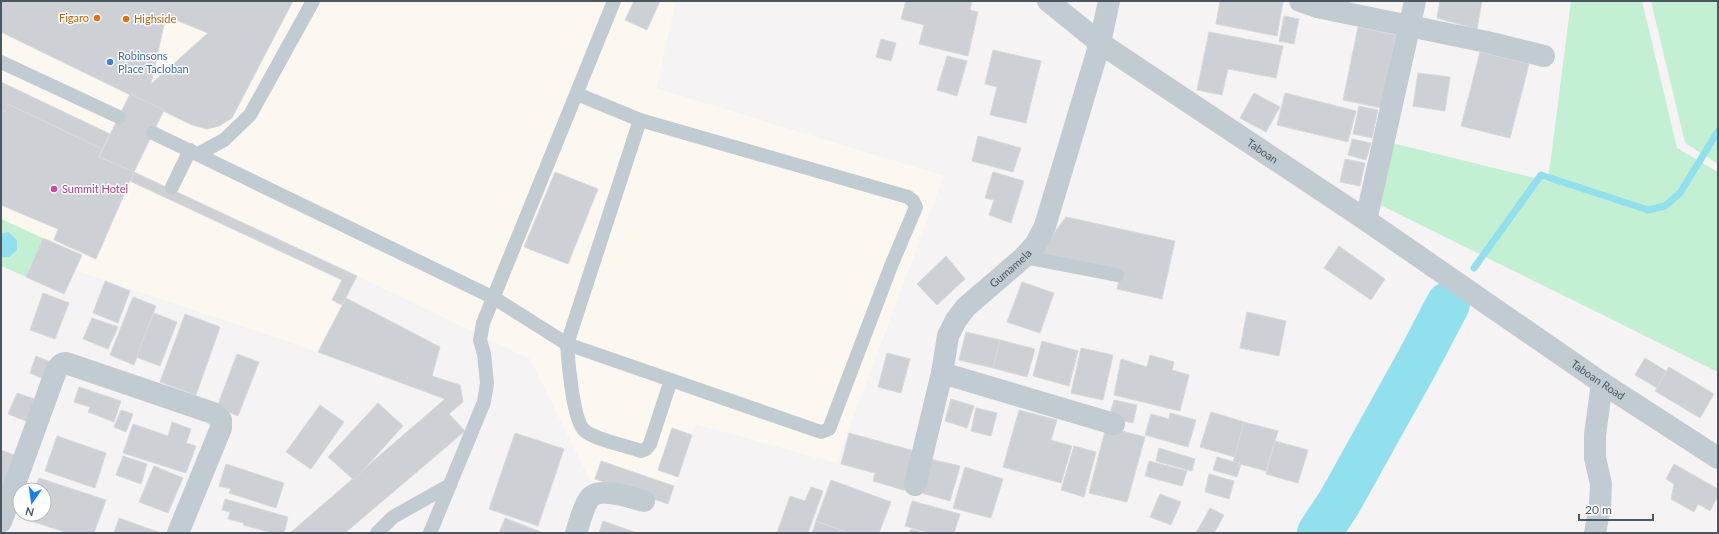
<svg xmlns="http://www.w3.org/2000/svg" width="1719" height="534" font-family="Lato,sans-serif">
  <rect width="100%" height="100%" fill="#f5f3f3"/>
  <!-- commercial -->
  <path fill="#fdf8ef" d="M1 1H676L656 88 944 176 836 463 695 424 668 504 590 480 530 359 357 276 318 352 75 270 64 294 1 266Z"/>
  <!-- green -->
  <g fill="#c3f0d2">
    <path d="M1571 1H1642L1677 148 1718 172V372L1360 195 1392 143 1548 181Z"/>
    <path d="M1651 1H1718V164L1685 143Z"/>
    <path d="M1 219 43 238 26 277 1 266Z"/>
  </g>
  <!-- water -->
  <path fill="#91e0ed" d="M8 232 17 240V250L9 257H2L1 234Z"/>
  <g fill="none" stroke-linecap="round" stroke-linejoin="round">
    <!-- stream -->
    <path stroke="#91e0ed" stroke-width="7" d="M1474 268 1541 175 1648 210 1665 206 1680 193 1718 131"/>
    <!-- river -->
    <path stroke="#91e0ed" stroke-width="44" d="M1319 533 1339 503 1417 363 1448 304"/>
  </g>
  <!-- building -->
  <g fill="#cdd0d5" stroke="#d7d9de" fill-rule="evenodd">
    <path d="M1 1H293L232 118 219 126 207 129 192 125 1 32ZM166 16 208 33 151 84Z"/>
    <path d="M634 1H660L647 30 625 20Z"/>
    <path d="M906 1H972L970 10 978 12 968 56 919 44 924 25 901 19Z"/>
    <path d="M1220 1H1276L1283 2 1277 36 1216 24Z"/>
    <path d="M1440 1H1482L1477 29 1437 18Z"/>
    <path d="M1284 16 1299 19 1294 44 1279 41Z"/>
    <path d="M1358 27 1396 35 1381 108 1343 100Z"/>
    <path d="M1209 32 1283 46 1276 78 1228 69 1222 95 1197 90Z"/>
    <path d="M881 39 896 43 891 61 876 57Z"/>
    <path d="M993 50 1041 61 1026 123 990 115 997 87 985 84Z"/>
    <path d="M1480 52 1529 64 1510 138 1461 126Z"/>
    <path d="M947 56 967 61 957 96 937 90Z"/>
    <path d="M1418 73 1450 77 1445 111 1413 106Z"/>
    <path d="M1 82 110 134 102 149 8 104 5 112 1 110Z"/>
    <path d="M1254 93 1280 107 1266 132 1240 118Z"/>
    <path d="M1285 93 1356 111 1348 142 1277 125Z"/>
    <path d="M130 94 164 110 134 172 99 157Z"/>
    <path d="M8 104 102 149 99 157 134 172 96 259 54 240 58 229 1 205V110L5 112Z"/>
    <path d="M1359 106 1378 110 1372 138 1353 134Z"/>
    <path d="M978 136 1021 148 1013 172 972 161Z"/>
    <path d="M1352 139 1371 143 1366 160 1348 155Z"/>
    <path d="M1345 159 1365 163 1360 186 1340 182Z"/>
    <path d="M134 172 357 276 342 305 332 300 342 280 130 181Z"/>
    <path d="M555 172 598 189 568 264 524 247Z"/>
    <path d="M993 172 1024 181 1011 223 989 215 994 200 985 198Z"/>
    <path d="M1066 217 1175 241 1162 299 1117 289 1120 275 1037 256Z"/>
    <path d="M43 238 82 255 64 294 26 277Z"/>
    <path d="M1339 246 1385 279 1371 300 1324 268Z"/>
    <path d="M946 256 965 279 937 305 917 284Z"/>
    <path d="M105 281 130 291 118 323 93 313Z"/>
    <path d="M1022 282 1054 293 1040 333 1007 322Z"/>
    <path d="M43 293 69 303 55 339 30 330Z"/>
    <path d="M133 297 156 306 134 365 110 355Z"/>
    <path d="M346 298 440 347 432 376 460 385 463 402 449 414 465 431 345 533H290L445 399 318 352Z"/>
    <path d="M1247 312 1286 321 1279 356 1240 348Z"/>
    <path d="M154 313 177 322 160 366 136 357Z"/>
    <path d="M185 314 220 327 196 395 160 382Z"/>
    <path d="M92 318 118 327 108 349 83 339Z"/>
    <path d="M966 332 1000 340 993 368 959 360Z"/>
    <path d="M1000 340 1035 349 1027 377 993 368Z"/>
    <path d="M1042 341 1078 351 1069 386 1033 376Z"/>
    <path d="M1081 348 1113 355 1103 400 1071 393Z"/>
    <path d="M887 353 910 359 901 393 878 387Z"/>
    <path d="M237 354 259 362 238 416 217 407Z"/>
    <path d="M1150 355 1174 362 1172 370 1189 375 1180 411 1114 395 1121 359 1147 367Z"/>
    <path d="M36 356 53 363 46 380 30 373Z"/>
    <path d="M1645 358 1666 371 1657 388 1635 375Z"/>
    <path d="M1669 367 1714 394 1700 418 1655 391Z"/>
    <path d="M79 387 121 401 114 422 88 412 90 407 74 402Z"/>
    <path d="M17 393 40 401 31 423 8 414Z"/>
    <path d="M951 399 974 406 967 428 945 421Z"/>
    <path d="M1114 400 1137 405 1133 423 1109 418Z"/>
    <path d="M378 403 403 426 354 480 328 457Z"/>
    <path d="M320 405 344 422 311 469 286 452Z"/>
    <path d="M976 408 997 413 991 436 971 431Z"/>
    <path d="M121 410 133 414 126 432 114 427Z"/>
    <path d="M1019 410 1057 420 1051 440 1072 446 1061 483 1003 467Z"/>
    <path d="M1211 412 1244 422 1235 457 1200 447Z"/>
    <path d="M1170 413 1196 420 1188 447 1145 435 1151 414 1169 419Z"/>
    <path d="M172 422 191 429 186 443 196 446 186 473 123 453 133 424 168 436Z"/>
    <path d="M1244 422 1278 431 1266 471 1233 462Z"/>
    <path d="M1106 427 1145 437 1127 502 1089 493Z"/>
    <path d="M672 428 692 435 678 477 658 470Z"/>
    <path d="M515 433 564 449 538 526 489 509Z"/>
    <path d="M849 433 918 452 907 491 873 481 875 473 841 464Z"/>
    <path d="M57 436 106 453 95 488 45 471Z"/>
    <path d="M1275 441 1308 450 1298 483 1266 474Z"/>
    <path d="M1074 446 1096 452 1084 497 1061 490Z"/>
    <path d="M1159 448 1195 459 1192 471 1156 461Z"/>
    <path d="M1 450 14 455 1 492Z"/>
    <path d="M123 456 147 464 141 484 116 475Z"/>
    <path d="M1217 457 1241 464 1237 477 1213 470Z"/>
    <path d="M930 459 960 466 950 501 921 493Z"/>
    <path d="M601 461 674 486 668 504 595 479Z"/>
    <path d="M1149 461 1187 471 1182 486 1145 476Z"/>
    <path d="M226 464 284 483 276 508 229 493 231 489 219 486Z"/>
    <path d="M1674 464 1718 489V496L1710 511 1698 504 1694 512 1671 499 1674 484 1666 479Z"/>
    <path d="M154 466 183 478 168 513 139 502Z"/>
    <path d="M965 467 1003 479 991 518 953 508Z"/>
    <path d="M1209 474 1234 481 1229 499 1205 492Z"/>
    <path d="M39 478 106 500 94 533H68L25 519 26 514H44V490H34Z"/>
    <path d="M831 480 891 502 879 533H848L816 521Z"/>
    <path d="M811 487 823 491 808 533H777L790 496 805 501Z"/>
    <path d="M1160 494 1181 502 1171 525 1150 517Z"/>
    <path d="M225 499 288 517 284 533H272L243 525 244 523 228 519 230 512 222 510Z"/>
    <path d="M912 501 960 514 954 533H930L905 526Z"/>
    <path d="M1210 508 1224 515 1214 533H1196Z"/>
    <path d="M119 518 161 533H114Z"/>
    <path d="M505 518 541 532 540 533H499Z"/>
    <path d="M603 521 637 533H599Z"/>
    <path d="M816 521 848 533H812Z"/>
    <path d="M911 529 924 533H909Z"/>
  </g>
  <g fill="none" stroke-linecap="round" stroke-linejoin="round">
    <!-- lane -->
    <g stroke="#c1cbd2" stroke-width="14">
      <path d="M1 62 119 117"/>
      <path d="M640 120 567 344C568 360 573 420 584 430 592 439 628 446 641 451L646 449 650 444 671 380"/>
      <path d="M153 133 494 298 567 344 821 432 829 429 891 266 916 207 913 201 908 197 640 120 577 94"/>
      <path d="M198 154 224 140 250 115 313 1"/>
      <path d="M172 187 190 150"/>
      <path d="M1024 257 1117 275"/>
      <path d="M377 533 393 517 450 485"/>
      <path d="M430 533 484 402 487 383 484 354 480 340 483 323 614 1"/>
    </g>
    <!-- street -->
    <g stroke="#c1cbd2" stroke-width="22">
      <path id="s1" d="M1048 1 1100 43 1366 220 1602 383 1718 458"/>
      <path d="M1300 1 1317 7 1487 42 1544 56"/>
      <path d="M1366 220 1415 1"/>
      <path d="M942 373 1114 424"/>
      <path id="s2" d="M915 485 942 373 948 336 956 320 966 307 1024 257 1035 245 1045 226 1100 43 1109 1"/>
      <path d="M1 522 53 379C56 372 58 363 66 363L213 413 221 420V428L178 533"/>
      <path d="M576 533C579 524 585 501 592 496 602 488 633 498 644 501"/>
      <path d="M1595 533 1600 506 1601 484 1595 458V435L1602 383"/>
    </g>
  </g>
  <!-- markers -->
  <g fill="#e8710a" stroke="#fff" stroke-width="1.5">
    <circle cx="97" cy="18" r="4"/>
    <circle cx="126" cy="19" r="4"/>
  </g>
  <circle fill="#3f7fe0" stroke="#fff" stroke-width="1.5" cx="110" cy="62" r="4"/>
  <circle fill="#d1479c" stroke="#fff" stroke-width="1.5" cx="54" cy="189" r="4"/>
  <g text-anchor="middle" stroke-width="3" stroke-linejoin="round" paint-order="stroke">
    <!-- food labels -->
    <g font-size="11" fill="#c56008" stroke="#fff" text-anchor="end">
      <text x="89" y="22">Figaro</text>
      <text x="134" y="23" text-anchor="start">Highside</text>
    </g>
    <!-- shop labels -->
    <g font-size="11" fill="#366cbe" stroke="#fff" text-anchor="start">
      <text x="118" y="60">Robinsons<tspan x="118" dy="13">Place Tacloban</tspan></text>
    </g>
    <!-- street labels -->
    <g font-size="11" fill="#4a5761" stroke="#fff">
      <text dy="4" stroke="none"><textPath href="#s1" startOffset="262">Taboan</textPath></text>
      <text dy="4" stroke="none"><textPath href="#s2" startOffset="246">Gumamela</textPath></text>
      <text dy="4" stroke="none"><textPath href="#s1" startOffset="668">Taboan Road</textPath></text>
    </g>
    <!-- hotel labels -->
    <g font-size="11" fill="#b23c85" stroke="#fff" text-anchor="start">
      <text x="62" y="193">Summit Hotel</text>
    </g>
  </g>
  <!-- border -->
  <rect width="1719" height="534" fill="none" stroke="#4a5761" stroke-width="4"/>
  <!-- north arrow -->
  <g transform="translate(32 502) rotate(193)"><circle r="19" fill="#ffffff" stroke="#b7bcc0"/>
  <path d="M0-3L7 15L0 10L-7 15Z" fill="#1c81e6"/>
  <text y="-6" font-size="11" font-weight="bold" text-anchor="middle" fill="#4a5761">N</text>
  </g>
  <!-- scale -->
  <path d="M1579 514v6h74v-6" fill="none" stroke="#4a5761" stroke-width="2"/>
  <text x="1585" y="514" font-size="12" fill="#4a5761" stroke="#ffffff" stroke-width="3" paint-order="stroke">20 m</text>
</svg>
